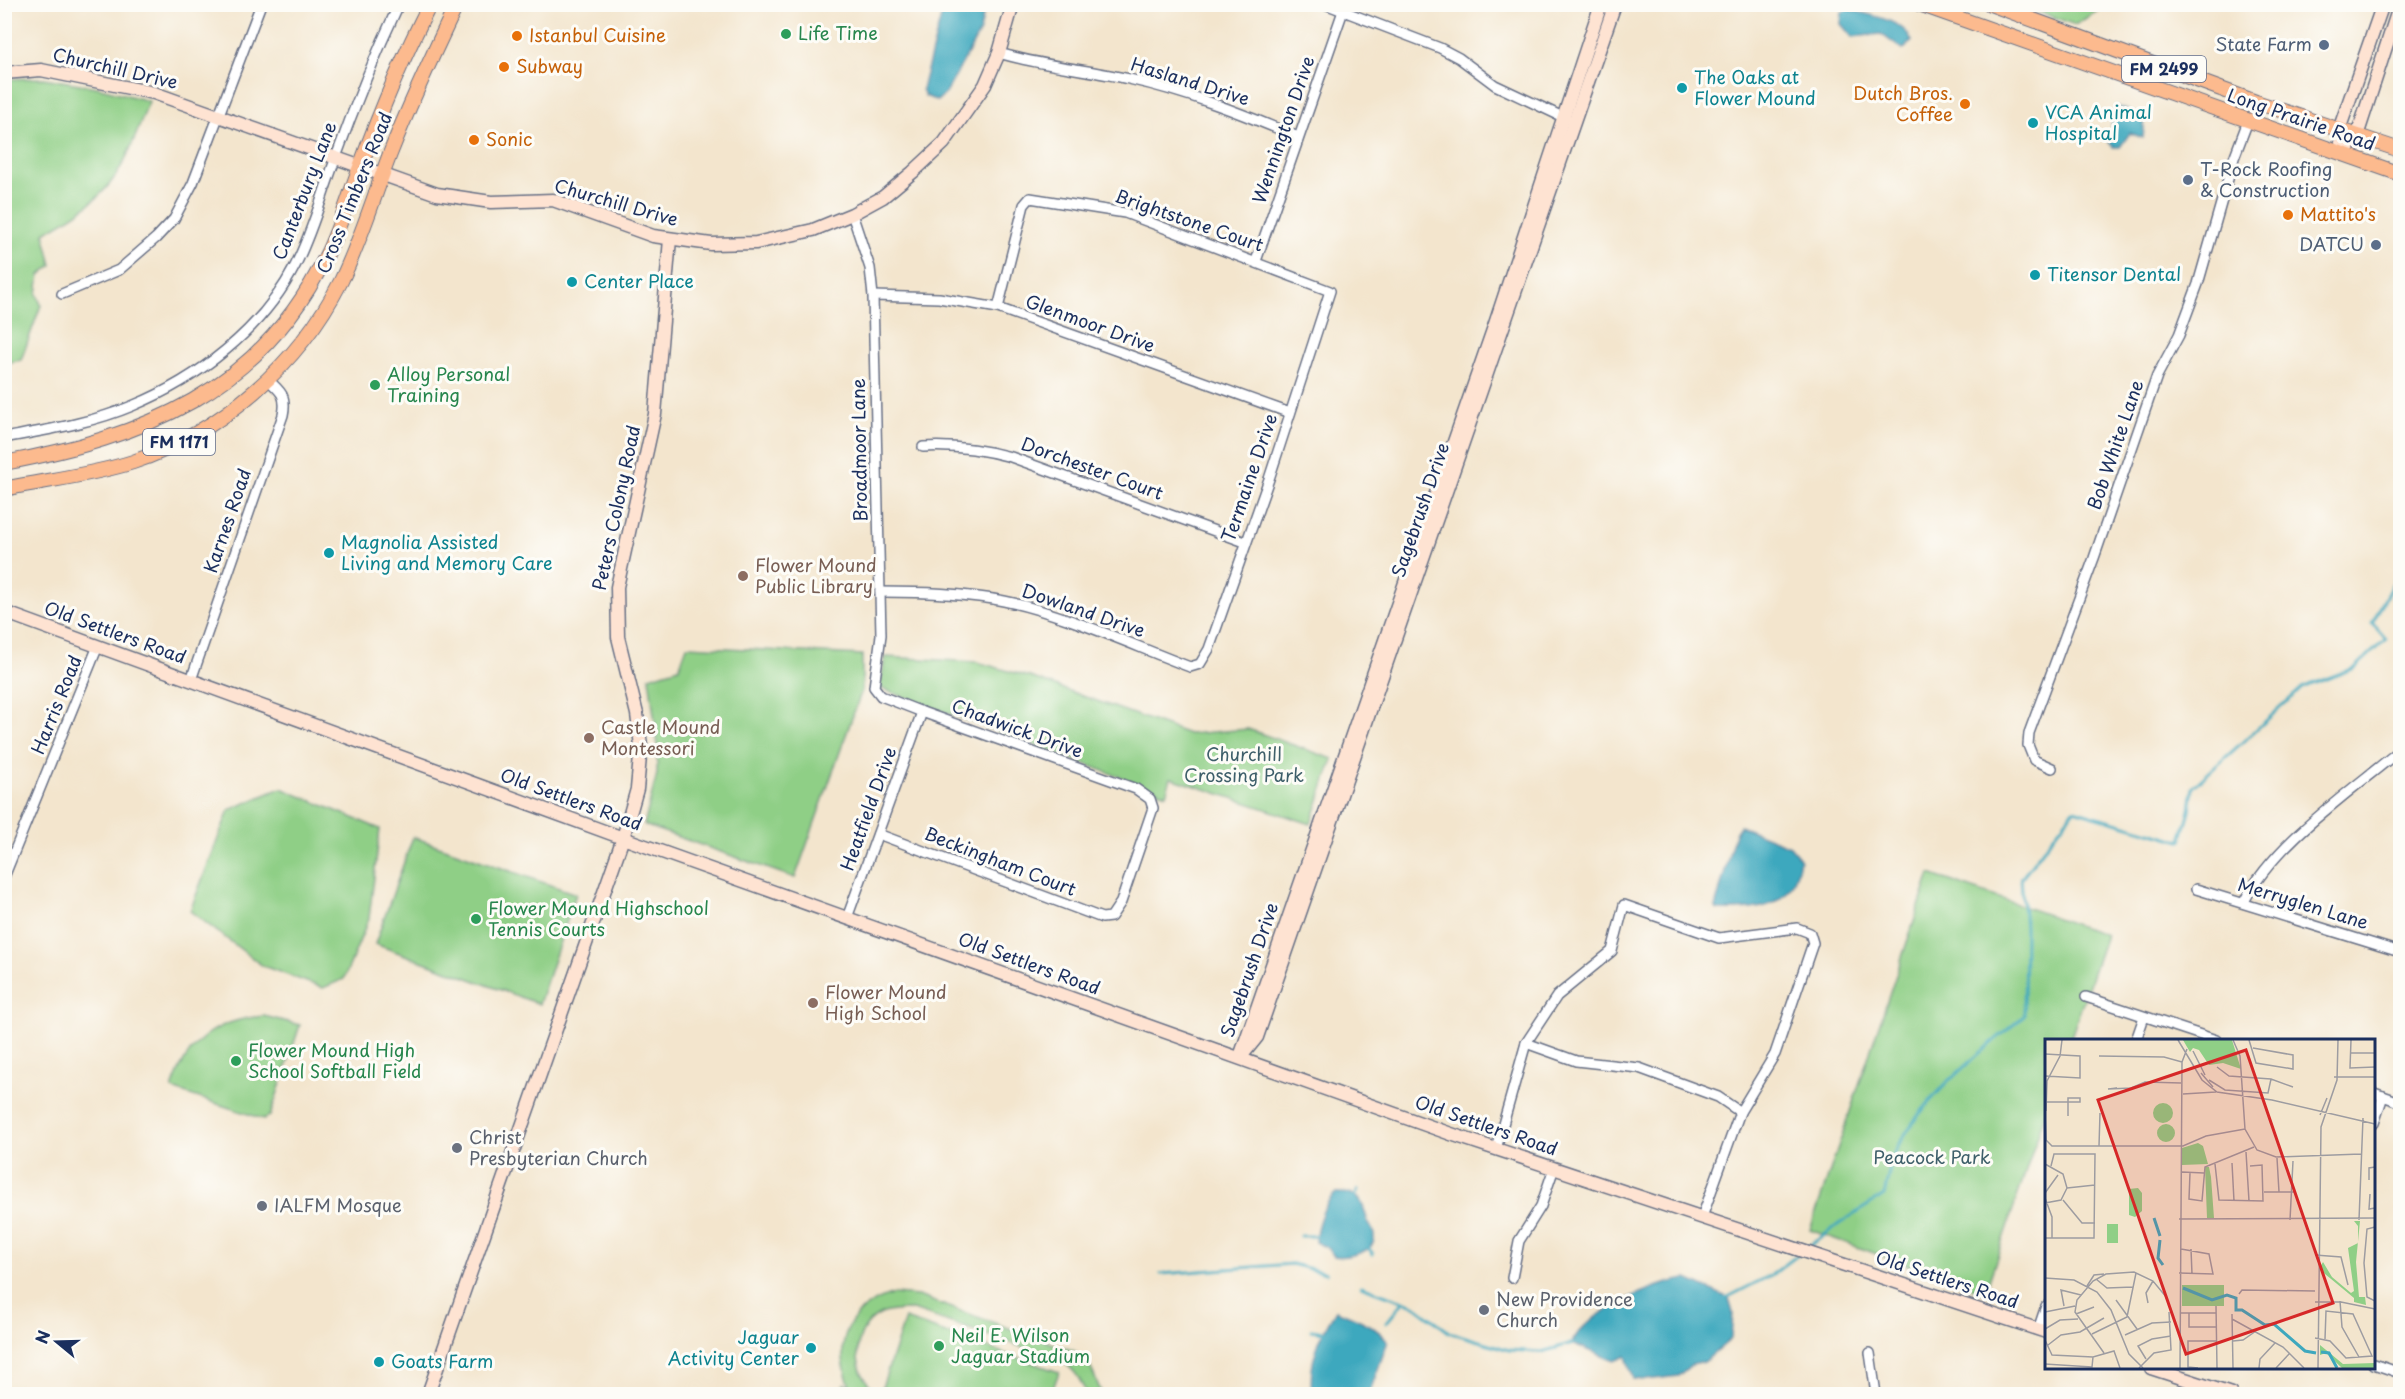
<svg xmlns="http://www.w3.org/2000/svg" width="2405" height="1399" font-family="'Playpen Sans',sans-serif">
  <rect width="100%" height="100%" fill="#fdfcf7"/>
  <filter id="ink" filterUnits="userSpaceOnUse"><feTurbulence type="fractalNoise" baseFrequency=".0167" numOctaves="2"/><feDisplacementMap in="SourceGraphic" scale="12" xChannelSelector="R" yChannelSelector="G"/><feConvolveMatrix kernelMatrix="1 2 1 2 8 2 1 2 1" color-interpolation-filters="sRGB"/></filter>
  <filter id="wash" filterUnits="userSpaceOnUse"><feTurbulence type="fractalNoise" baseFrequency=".008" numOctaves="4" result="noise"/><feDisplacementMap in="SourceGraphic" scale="24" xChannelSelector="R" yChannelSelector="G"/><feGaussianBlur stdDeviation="1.35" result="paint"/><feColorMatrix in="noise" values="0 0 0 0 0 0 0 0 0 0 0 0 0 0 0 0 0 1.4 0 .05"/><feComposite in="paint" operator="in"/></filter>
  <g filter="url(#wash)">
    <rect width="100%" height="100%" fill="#f3e5cd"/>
    <!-- green -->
    <g fill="#8fcf86" stroke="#557f72" stroke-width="1.5">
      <path d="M2020 5 2107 4V5L2075 25Z"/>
      <path d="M44 78 97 87 149 101C121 175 115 194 44 233L52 265 40 275 37 294 41 305 21 360 5 363 4 79Z"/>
      <path d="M687 646 862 655V690L795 878 644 825 657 774V738L649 677 679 668Z"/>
      <path d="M885 657 977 662 1030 677 1189 734 1248 729 1333 759 1311 824 1171 778 1166 794 880 688Z"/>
      <path d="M281 788 380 829 369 918 344 979 323 988 263 966 190 911 229 810Z"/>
      <path d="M413 837 576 894 539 1004 375 944Z"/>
      <path d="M1930 874 2106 935 2070 1040H2046V1111L1985 1293 1810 1230Z"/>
      <path d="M264 1016 300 1025 270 1116 263 1119 172 1089C187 1041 215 1020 264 1016Z"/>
      <path d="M894 1294 918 1296 1074 1351 1090 1366 1102 1394H1086C1080 1378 1074 1368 1058 1359L913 1310C902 1310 891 1310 881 1314 848 1330 852 1379 881 1394H841L844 1384 850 1386C832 1341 848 1308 894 1294Z"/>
      <path d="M905 1319 1059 1372 1051 1394H902L882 1387Z"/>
    </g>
    <!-- water -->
    <g fill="#3ea8be" stroke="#2c6c8e" stroke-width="1.5">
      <path d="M948 5H985L980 31 946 93 937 101 925 96 922 89 941 17Z"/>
      <path d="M1848 9C1868 15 1904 19 1912 41L1903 50 1881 34 1852 37 1841 24 1842 12Z"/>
      <path d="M2116 106 2145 117 2143 138 2130 133 2120 147H2113L2108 141Z"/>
      <path d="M1740 826 1790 846 1800 858C1794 908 1761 911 1718 910L1715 908 1735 833Z"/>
      <path d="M1336 1193C1359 1192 1362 1199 1367 1219 1368 1225 1374 1229 1374 1236 1376 1253 1346 1258 1334 1256L1326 1247 1315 1242C1316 1228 1324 1201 1336 1193Z"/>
      <path d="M1687 1279 1729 1298 1733 1313 1731 1339 1704 1362 1691 1365 1678 1376 1646 1380 1633 1379 1626 1356 1614 1361 1572 1343C1584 1314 1656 1282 1687 1279Z"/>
      <path d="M1336 1310C1356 1318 1375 1325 1388 1341L1369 1394H1312C1308 1363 1319 1336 1336 1310Z"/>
    </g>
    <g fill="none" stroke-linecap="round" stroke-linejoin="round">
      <!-- stream -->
      <g stroke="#3ea8be" stroke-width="3">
        <path d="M1354 1200 1358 1190"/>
        <path d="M1300 1236H1319"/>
        <path d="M1367 1246 1373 1254"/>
        <path d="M1807 1248 1839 1224 1884 1195C1888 1181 1889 1163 1896 1150 1925 1095 1977 1055 2024 1016L2025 928 2021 878 2074 810 2181 841 2190 810 2193 787 2302 688 2355 668 2386 639 2372 623 2400 570"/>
        <path d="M1161 1274 1292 1264 1326 1273"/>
        <path d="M1361 1286 1414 1305 1449 1332 1509 1350 1542 1352 1573 1343"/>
        <path d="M1726 1298 1773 1274 1799 1254"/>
        <path d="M1386 1323 1404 1301"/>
        <path d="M1311 1330 1324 1332"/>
      </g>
    </g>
  </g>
  <g filter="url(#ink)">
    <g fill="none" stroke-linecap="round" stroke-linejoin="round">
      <defs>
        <g id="street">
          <path d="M1325 4 1440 48 1459 58 1495 85 1567 119"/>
          <path d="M999 53C1042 66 1086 69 1129 79 1188 92 1243 114 1298 137"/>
          <path d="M852 214 870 268 873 296 881 635 874 687 881 696 922 712 1136 789 1150 799 1153 808 1121 902 1111 917 1102 918 878 834"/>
          <path d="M1256 261 1343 11"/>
          <path d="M62 294 119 270 156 238 174 219 193 183 261 4"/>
          <path d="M873 296 939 298 998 308 1290 413"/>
          <path d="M4 438C47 430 92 423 132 406 198 379 262 330 295 266 312 233 322 195 335 160 354 107 375 55 399 4"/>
          <path d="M923 447C954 445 981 449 1011 457L1245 542"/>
          <path d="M880 592C921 592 963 593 1004 601 1063 613 1132 645 1190 667L1200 664 1209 649 1269 479 1330 291 1125 213 1030 198 1024 205 998 308"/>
          <path d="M191 680 283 415C287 396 281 391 267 379"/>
          <path d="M2052 768 2034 760 2028 745 2029 733 2094 558 2157 376 2179 335 2198 284 2234 158 2248 121"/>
          <path d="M4 877 98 646"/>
          <path d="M2196 889 2400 952"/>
          <path d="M2244 902C2274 843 2349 793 2400 750"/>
          <path d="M847 918 922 712"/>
          <path d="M2086 997 2216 1040"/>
          <path d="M2136 1040 2144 1017"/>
          <path d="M1526 1043 1576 1061 1639 1068 1718 1097 1740 1112"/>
          <path d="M2374 1093 2400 1102"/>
          <path d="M2374 1123 2383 1096"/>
          <path d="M1496 1149 1526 1043 1557 996 1612 951 1624 905 1719 938 1797 928 1810 933 1813 943 1775 1054 1740 1112 1702 1217"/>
          <path d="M1512 1278 1519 1241 1541 1206 1554 1168"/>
          <path d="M2038 1330 2046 1306"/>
          <path d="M1870 1353 1876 1394"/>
          <path d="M2374 1364 2400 1373"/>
        </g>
        <g id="secondary">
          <path d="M4 73 41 70 154 93 437 194 491 202 553 200 653 236 711 244 756 243 813 230 852 214 883 197 913 172 944 143 985 85 999 53 1013 4"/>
          <path d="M2343 154 2357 136 2400 4"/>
          <path d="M2343 154 2339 130 2383 4"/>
          <path d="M4 612 623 838 1451 1134 2046 1332"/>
          <path d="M1241 1054 1495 324 1601 4"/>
          <path d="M1240 1058 1257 1037 1615 4"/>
          <path d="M2151 1368 2231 1394"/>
          <path d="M428 1394 623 838 637 789 641 746 637 714 618 637 617 587 655 414 670 239"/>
        </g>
        <g id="primary">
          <path d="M1919 4 2400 174"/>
          <path d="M1990 4 2256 102 2400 150"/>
          <path d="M4 463C143 437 261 392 326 256 340 228 349 196 360 167 380 112 403 57 430 4"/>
          <path d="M4 489C47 480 93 475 133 462 222 432 299 364 341 281 361 240 374 196 390 154 410 103 433 54 457 4"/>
        </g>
      </defs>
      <!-- street casing -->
      <use href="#street" stroke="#676f85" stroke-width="12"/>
      <!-- secondary casing -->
      <use href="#secondary" stroke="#676f85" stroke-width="15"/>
      <!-- primary casing -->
      <use href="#primary" stroke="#676f85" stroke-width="16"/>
      <!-- street -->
      <use href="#street" stroke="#fff" stroke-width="9"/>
      <!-- secondary -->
      <use href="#secondary" stroke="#fee3d2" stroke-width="12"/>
      <!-- primary -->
      <use href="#primary" stroke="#fcba8e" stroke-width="14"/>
    </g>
  </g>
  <!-- markers -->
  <g fill="#2e9e5b" stroke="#fdfcf7" stroke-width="2">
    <circle cx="786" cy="34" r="6"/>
    <circle cx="375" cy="385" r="6"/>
    <circle cx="476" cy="919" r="6"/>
    <circle cx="236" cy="1061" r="6"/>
    <circle cx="939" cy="1346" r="6"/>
  </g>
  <g fill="#e8710a" stroke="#fdfcf7" stroke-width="2">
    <circle cx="517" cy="36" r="6"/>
    <circle cx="504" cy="67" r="6"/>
    <circle cx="1965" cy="104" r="6"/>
    <circle cx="474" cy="140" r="6"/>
    <circle cx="2288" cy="215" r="6"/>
  </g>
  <g fill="#5c6f8a" stroke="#fdfcf7" stroke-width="2">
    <circle cx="2324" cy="45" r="6"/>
    <circle cx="2188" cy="180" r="6"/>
    <circle cx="2376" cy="245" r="6"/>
  </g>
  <g fill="#0f9aa8" stroke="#fdfcf7" stroke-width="2">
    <circle cx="1682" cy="88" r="6"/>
    <circle cx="2033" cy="123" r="6"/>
    <circle cx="2035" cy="275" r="6"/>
    <circle cx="572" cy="282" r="6"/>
    <circle cx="329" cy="553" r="6"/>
    <circle cx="811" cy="1348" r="6"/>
    <circle cx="379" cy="1362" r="6"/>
  </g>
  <g fill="#8d6e63" stroke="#fdfcf7" stroke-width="2">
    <circle cx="743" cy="576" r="6"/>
    <circle cx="589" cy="738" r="6"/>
    <circle cx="813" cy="1003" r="6"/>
  </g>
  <g fill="#6b7280" stroke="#fdfcf7" stroke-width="2">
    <circle cx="457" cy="1148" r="6"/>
    <circle cx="262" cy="1206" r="6"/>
    <circle cx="1484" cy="1310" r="6"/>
  </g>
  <g text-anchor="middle" stroke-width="6" stroke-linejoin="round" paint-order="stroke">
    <!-- shield labels -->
    <g fill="#fdfcf7" stroke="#5f6c8c" stroke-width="1.5">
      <rect x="2122" y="56" width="84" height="26" rx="4.5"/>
      <rect x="143" y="429" width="72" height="26" rx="4.5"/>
    </g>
    <g font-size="16" font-weight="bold" fill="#1b2f5e">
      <text x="2164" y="75">FM 2499</text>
      <text x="179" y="448">FM 1171</text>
    </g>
    <!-- leisure labels -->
    <g font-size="18" fill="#27864d" stroke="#fdfcf7" text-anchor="start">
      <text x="798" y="40">Life Time</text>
      <text x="387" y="381">Alloy Personal<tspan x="387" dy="21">Training</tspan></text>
      <text x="488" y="915">Flower Mound Highschool<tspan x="488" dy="21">Tennis Courts</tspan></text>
      <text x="248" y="1057">Flower Mound High<tspan x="248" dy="21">School Softball Field</tspan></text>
      <text x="951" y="1342">Neil E. Wilson<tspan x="951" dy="21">Jaguar Stadium</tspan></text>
    </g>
    <!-- food labels -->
    <g font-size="18" fill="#c56008" stroke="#fdfcf7" text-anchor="start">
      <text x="529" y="42">Istanbul Cuisine</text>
      <text x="516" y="73">Subway</text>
      <text x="1953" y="100" text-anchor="end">Dutch Bros.<tspan x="1953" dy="21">Coffee</tspan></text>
      <text x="486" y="146">Sonic</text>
      <text x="2300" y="221">Mattito's</text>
    </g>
    <!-- service labels -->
    <g font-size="18" fill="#4e5e75" stroke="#fdfcf7" text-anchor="end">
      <text x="2312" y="51">State Farm</text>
      <text x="2200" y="176" text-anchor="start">T-Rock Roofing<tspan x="2200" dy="21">&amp; Construction</tspan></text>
      <text x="2364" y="251">DATCU</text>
    </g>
    <!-- street labels -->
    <g font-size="18" fill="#1b2f5e" stroke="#fdfcf7">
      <text transform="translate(115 69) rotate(13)" y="6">Churchill Drive</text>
      <text transform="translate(1190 82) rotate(17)" y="6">Hasland Drive</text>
      <text transform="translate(2301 120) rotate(19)" y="6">Long Prairie Road</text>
      <text transform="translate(1284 130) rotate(-71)" y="6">Wennington Drive</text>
      <text transform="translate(305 191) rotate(-69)" y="6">Canterbury Lane</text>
      <text transform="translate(355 193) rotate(-68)" y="6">Cross Timbers Road</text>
      <text transform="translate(616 203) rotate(16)" y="6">Churchill Drive</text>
      <text transform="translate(1189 221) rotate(19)" y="6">Brightstone Court</text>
      <text transform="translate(1090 324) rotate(20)" y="6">Glenmoor Drive</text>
      <text transform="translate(2116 445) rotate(-71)" y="6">Bob White Lane</text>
      <text transform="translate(860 450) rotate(-91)" y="6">Broadmoor Lane</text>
      <text transform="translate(1092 469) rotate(20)" y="6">Dorchester Court</text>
      <text transform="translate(1250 478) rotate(-71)" y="6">Termaine Drive</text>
      <text transform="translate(617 508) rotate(-78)" y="6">Peters Colony Road</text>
      <text transform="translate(1421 510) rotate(-71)" y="6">Sagebrush Drive</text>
      <text transform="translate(228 521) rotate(-71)" y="6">Karnes Road</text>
      <text transform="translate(1083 611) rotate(19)" y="6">Dowland Drive</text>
      <text transform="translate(115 633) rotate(20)" y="6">Old Settlers Road</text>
      <text transform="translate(57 705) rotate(-68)" y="6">Harris Road</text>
      <text transform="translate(1017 729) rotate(20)" y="6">Chadwick Drive</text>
      <text transform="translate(571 800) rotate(20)" y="6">Old Settlers Road</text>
      <text transform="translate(869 809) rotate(-70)" y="6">Heatfield Drive</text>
      <text transform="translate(1000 862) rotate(21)" y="6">Beckingham Court</text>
      <text transform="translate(2303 904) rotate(17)" y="6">Merryglen Lane</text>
      <text transform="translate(1029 964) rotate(20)" y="6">Old Settlers Road</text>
      <text transform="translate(1250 970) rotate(-71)" y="6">Sagebrush Drive</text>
      <text transform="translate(1486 1126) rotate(19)" y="6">Old Settlers Road</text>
      <text transform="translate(1947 1280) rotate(18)" y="6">Old Settlers Road</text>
    </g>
    <!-- culture labels -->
    <g font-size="18" fill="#0d838f" stroke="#fdfcf7" text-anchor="start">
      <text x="1694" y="84">The Oaks at<tspan x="1694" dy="21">Flower Mound</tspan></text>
      <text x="2045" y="119">VCA Animal<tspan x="2045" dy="21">Hospital</tspan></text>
      <text x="2047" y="281">Titensor Dental</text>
      <text x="584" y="288">Center Place</text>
      <text x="341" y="549">Magnolia Assisted<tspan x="341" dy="21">Living and Memory Care</tspan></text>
      <text x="799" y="1344" text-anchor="end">Jaguar<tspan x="799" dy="21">Activity Center</tspan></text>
      <text x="391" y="1368">Goats Farm</text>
    </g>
    <!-- education labels -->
    <g font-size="18" fill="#785e54" stroke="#fdfcf7" text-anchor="start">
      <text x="755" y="572">Flower Mound<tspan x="755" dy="21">Public Library</tspan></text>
      <text x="601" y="734">Castle Mound<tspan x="601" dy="21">Montessori</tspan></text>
      <text x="825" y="999">Flower Mound<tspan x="825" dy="21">High School</tspan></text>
    </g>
    <!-- park labels -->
    <g font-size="18" fill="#3e5f6a" stroke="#fdfcf7">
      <text x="1244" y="761">Churchill<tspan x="1244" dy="21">Crossing Park</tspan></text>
      <text x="1932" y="1164">Peacock Park</text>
    </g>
    <!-- worship labels -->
    <g font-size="18" fill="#5b616d" stroke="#fdfcf7" text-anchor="start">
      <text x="469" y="1144">Christ<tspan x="469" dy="21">Presbyterian Church</tspan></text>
      <text x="274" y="1212">IALFM Mosque</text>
      <text x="1496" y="1306">New Providence<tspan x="1496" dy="21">Church</tspan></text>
    </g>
  </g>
  <!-- overview -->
  <g transform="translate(2045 1039)">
    <rect width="330" height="330" fill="#f3e5cd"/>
    <path d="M138 1H187L196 30 178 24 164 26 154 11 148 9 145 13ZM108 74a10 10 0 1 1 20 0a10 10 0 1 1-20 0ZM112 94a9 9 0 1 1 18 0a9 9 0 1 1-18 0ZM153 104 158 107 163 125 137 126V109ZM160 128H164L166 138 169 179H162ZM93 149 97 154V172L90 178 84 176V150ZM309 182H315L311 223 314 258H320L321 266 309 263V259L274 230 278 223 287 238 306 254 309 252 303 209 313 204V187ZM62 185H73V204H62ZM137 246H179V267H137ZM275 306 298 325 330 324V329H297L281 314 275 316Z" fill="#8fcf86"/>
    <path fill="none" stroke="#3ea8be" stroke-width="3" d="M109 179 115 197M115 201 113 219 118 226M138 249 167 261 182 256 191 259V271H197L220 286 229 285 260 312 271 314M276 313 284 314 292 329"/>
    <path fill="none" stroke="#9d9ca1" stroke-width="1.5" d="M133 1 157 41 172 53 227 61 330 85M188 1 195 17 200 90 212 111 231 118 316 115M204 1 211 24 248 30V16L208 9M306 1 305 29 330 28M148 12 160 36M305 14H330M0 15 35 17V39L0 37M54 17 119 18 137 23M172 28 184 37 226 40 248 48M156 34 168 48M289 38H330M164 41 180 51 223 54 226 40M72 49 63 50 86 49 100 43 136 44M138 55 171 53M2 63H35V59H23V77M1 72 2 42 15 17 17 1M0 74 1 101 7 107H138L161 97 200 90M275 76 282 59M54 107 55 74M201 113 204 162M232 119 234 153M187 124 189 162M0 125 18 135 22 149 16 161 0 164M170 125 174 161 218 162 217 126 205 127M137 133 159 134M145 134 144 160 157 162 160 128 209 108M324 141V129L330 128M22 149 50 146M219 153H249M0 154 13 136M325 155 324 170 330 169M0 159 7 178V199M18 161 37 184H50M134 180 330 179M245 181 248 122M314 181 318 79M330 188 322 190 319 224 322 258 330 262M0 199H49L50 115H9L6 127M146 210 147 235M270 216 296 218 303 246M134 234 168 235 164 215 136 210M0 239 29 241 52 253 66 271 84 315 98 329M51 240 62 249 88 248M42 247 49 236 59 235M194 255 197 251 270 252M71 261 92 290M295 262 297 288 314 318M270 263H296L330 270M103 264 101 254 108 242M19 267 16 251 36 256M171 267 172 329M0 273 30 267M136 274H171M144 274V288H172M31 275 49 268M187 275 188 329M187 280 238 308 259 329M0 290 15 281 33 280M47 295 82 278 91 234M80 296 107 284 126 283M270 299 285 302 301 319 327 317 308 275 281 272 280 300M0 301 7 316 48 318 69 312 75 329M188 302 198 301 211 292M3 306 16 296 35 293 59 279M59 314 30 273 32 261 48 242 61 235 89 233 108 242 122 259M101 320 93 307 107 300 126 297M0 325 47 328 48 318M94 329 109 314 126 311 124 273M135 329 137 23 142 10M153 329 143 328V302H172M214 329 215 320 230 304M231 329 244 315M273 329 276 88 292 41 293 1"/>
    <path fill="#d62828" fill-opacity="0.15" stroke="#d62828" stroke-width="3" d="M201 11 288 264 141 315 53 61Z"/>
    <rect width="330" height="330" fill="none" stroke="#1b2f5e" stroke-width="3"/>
  </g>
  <!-- margin -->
  <rect width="2405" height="1399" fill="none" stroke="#fdfcf7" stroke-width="24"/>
  <!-- north arrow -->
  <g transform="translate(57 1342) rotate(289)" stroke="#fdfcf7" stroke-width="4.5" paint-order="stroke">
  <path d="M0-4.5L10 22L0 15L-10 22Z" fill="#1b2f5e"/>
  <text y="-9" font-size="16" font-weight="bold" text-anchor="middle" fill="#1b2f5e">N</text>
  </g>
</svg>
